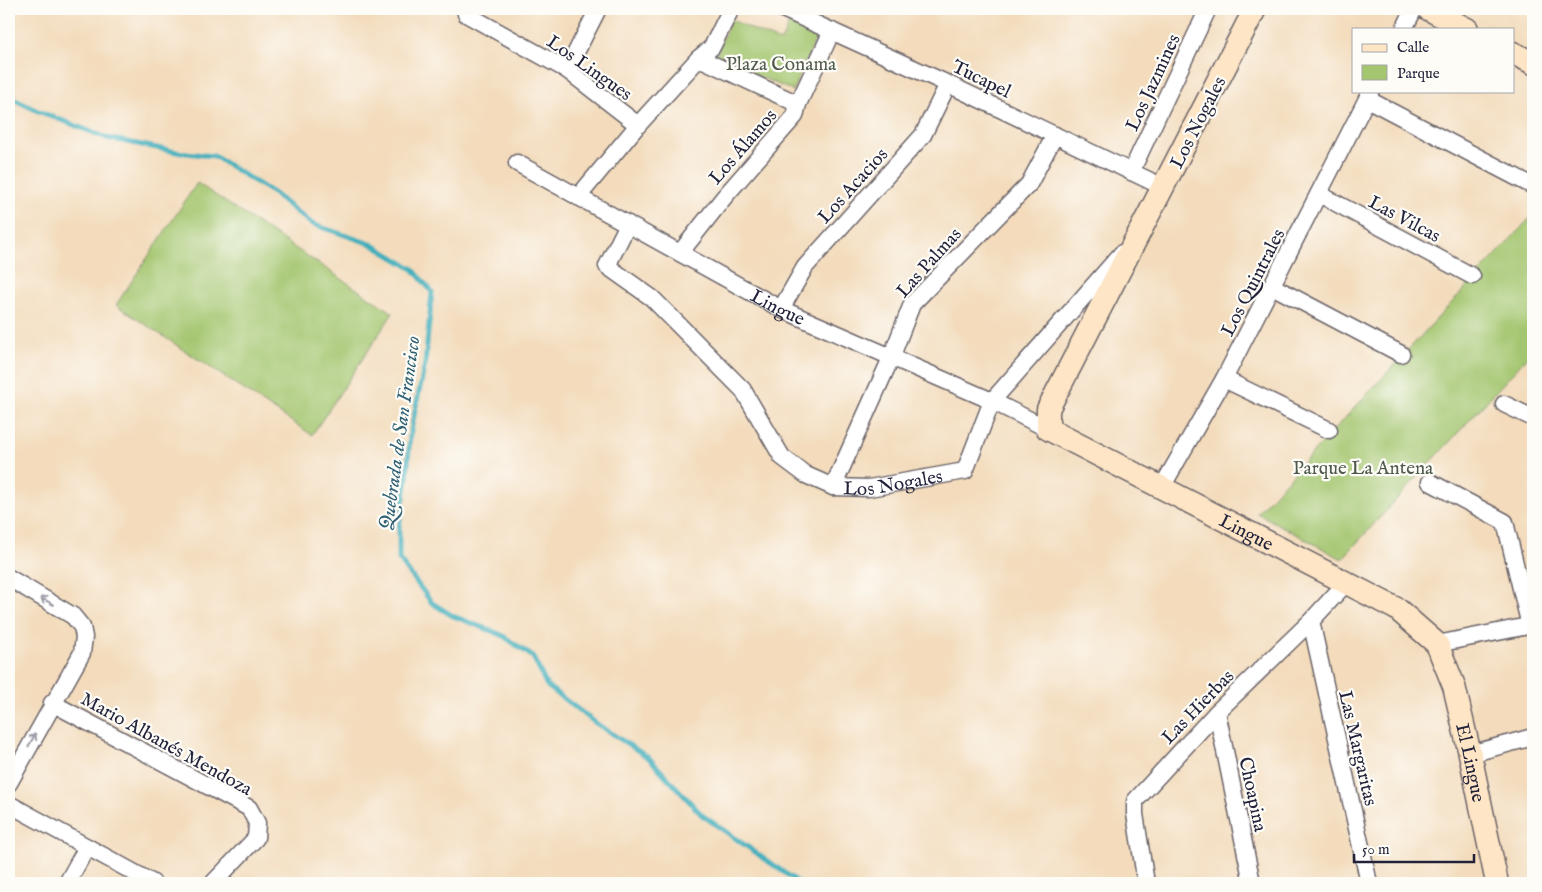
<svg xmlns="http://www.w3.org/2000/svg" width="1542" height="892" font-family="'IM FELL English',serif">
  <rect width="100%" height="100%" fill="#fdfcf7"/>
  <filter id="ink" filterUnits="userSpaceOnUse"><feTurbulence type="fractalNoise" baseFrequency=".02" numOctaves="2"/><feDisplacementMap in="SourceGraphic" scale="10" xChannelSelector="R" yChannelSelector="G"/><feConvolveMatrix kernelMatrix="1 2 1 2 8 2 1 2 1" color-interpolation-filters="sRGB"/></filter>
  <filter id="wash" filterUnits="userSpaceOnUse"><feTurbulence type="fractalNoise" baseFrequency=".0096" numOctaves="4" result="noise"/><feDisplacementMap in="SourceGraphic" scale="20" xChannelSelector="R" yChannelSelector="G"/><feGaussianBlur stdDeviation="1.12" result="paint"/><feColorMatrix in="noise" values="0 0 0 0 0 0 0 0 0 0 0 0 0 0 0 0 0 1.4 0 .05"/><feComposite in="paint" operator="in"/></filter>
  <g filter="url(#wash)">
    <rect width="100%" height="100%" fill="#f3dbbb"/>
    <!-- green -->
    <g fill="#a4c66f" stroke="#637455">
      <path d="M731 20 781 42 789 23 817 36 793 91 715 57Z"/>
      <path d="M197 183 393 313 312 435 116 305Z"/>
      <path d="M1533 215V351L1342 559 1257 513Z"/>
    </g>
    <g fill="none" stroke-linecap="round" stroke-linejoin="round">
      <!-- stream -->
      <path stroke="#40afbc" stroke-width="5" d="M9 97 38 111 107 138 177 152 214 156 273 193 312 224 371 244 413 269 432 292 425 364 410 435 407 478 399 528V559L432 603 453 616 502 635 533 657 547 686 597 724 649 758 702 815 799 883"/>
    </g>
  </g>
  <g filter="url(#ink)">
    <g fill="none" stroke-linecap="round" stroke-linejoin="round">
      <defs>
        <g id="street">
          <path d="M783 9 948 84 1163 187"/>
          <path d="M466 14 567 70 638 125"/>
          <path d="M1404 29 1414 9"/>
          <path d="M699 58 798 104"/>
          <path d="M567 70 598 9"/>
          <path d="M1367 99 1533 186"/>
          <path id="s1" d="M517 163 781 309 992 401 1048 429"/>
          <path d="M1131 172 1208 9"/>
          <path d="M1319 194 1472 276"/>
          <path d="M578 197 638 125 699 58 712 47 731 9"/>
          <path id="s2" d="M628 224 607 266 652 298 743 390 782 457 806 475 833 487 869 488 965 471 992 401 1122 253"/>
          <path d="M680 253 725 196 795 116 798 104 832 31"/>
          <path d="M1272 286 1401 354"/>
          <path d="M781 309 805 267 923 135 948 84"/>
          <path d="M1224 379 1329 430"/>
          <path d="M1504 404 1533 418"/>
          <path d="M1430 482 1505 522 1530 626"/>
          <path d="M833 487 891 358 912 304 1029 184 1055 135"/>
          <path d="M1162 487 1224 379 1371 91"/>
          <path d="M9 578 73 616 82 627 84 637 82 653 9 783"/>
          <path d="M1311 621 1369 883"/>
          <path d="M1437 644 1533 625"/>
          <path d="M52 703 249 808 257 823 256 838 213 883"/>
          <path d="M1217 712 1252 883"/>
          <path d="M1470 754 1533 737"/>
          <path d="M9 804 153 883"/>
          <path d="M67 883 87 847"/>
          <path d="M1146 883 1135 814V801L1217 712 1311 621 1347 582"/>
        </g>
        <g id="secondary">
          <path id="s3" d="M1255 9 1048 409V429L1397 609 1437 644 1454 686 1470 754 1497 883"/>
          <path d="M1428 9 1467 29"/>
          <path d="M1513 53 1533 63"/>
        </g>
      </defs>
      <!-- street casing -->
      <use href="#street" stroke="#6b6368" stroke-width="19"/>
      <!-- secondary casing -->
      <use href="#secondary" stroke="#6b6368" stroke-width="25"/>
      <!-- street -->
      <use href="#street" stroke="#fff" stroke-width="16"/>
      <!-- secondary -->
      <use href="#secondary" stroke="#fde5c5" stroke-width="22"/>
    </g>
    <!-- one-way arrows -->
    <defs><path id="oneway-shaft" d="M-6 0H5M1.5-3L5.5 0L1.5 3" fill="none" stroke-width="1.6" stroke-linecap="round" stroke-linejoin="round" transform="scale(1.25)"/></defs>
    <g stroke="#9c9ca7">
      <use href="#oneway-shaft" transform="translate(47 601) rotate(-149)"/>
      <use href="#oneway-shaft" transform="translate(32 740) rotate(-61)"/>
    </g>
  </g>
  <g text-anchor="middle" stroke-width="4.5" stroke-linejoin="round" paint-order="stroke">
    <!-- park labels -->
    <g font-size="19" fill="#505b4d" stroke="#fdfcf7">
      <text x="781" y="70">Plaza Conama</text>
      <text x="1363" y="474">Parque La Antena</text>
    </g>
    <!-- street labels -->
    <g font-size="19" fill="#22223b" stroke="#fdfcf7">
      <text transform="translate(590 67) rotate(35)" y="7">Los Lingues</text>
      <text transform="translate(982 78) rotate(26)" y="7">Tucapel</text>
      <text transform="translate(1152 82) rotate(-65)" y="7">Los Jazmines</text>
      <text transform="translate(1197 122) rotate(-63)" y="7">Los Nogales</text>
      <text transform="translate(742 146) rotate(-49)" y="7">Los Álamos</text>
      <text transform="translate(852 185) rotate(-48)" y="7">Los Acacios</text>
      <text transform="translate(1405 218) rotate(28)" y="7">Las Vilcas</text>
      <text transform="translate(928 262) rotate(-48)" y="7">Las Palmas</text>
      <text transform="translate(1252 282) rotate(-63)" y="7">Los Quintrales</text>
      <text dy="7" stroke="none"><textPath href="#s1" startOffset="298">Lingue</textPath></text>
      <text dy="7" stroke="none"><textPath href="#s2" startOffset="429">Los Nogales</textPath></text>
      <text dy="7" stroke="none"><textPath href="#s3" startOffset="694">Lingue</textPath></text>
      <text transform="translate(1197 706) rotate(-46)" y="7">Las Hierbas</text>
      <text transform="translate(167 743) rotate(29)" y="7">Mario Albanés Mendoza</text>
      <text transform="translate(1359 748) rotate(77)" y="7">Las Margaritas</text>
      <text dy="7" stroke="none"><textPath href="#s3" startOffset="1040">El Lingue</textPath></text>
      <text transform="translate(1254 794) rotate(78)" y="7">Choapina</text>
    </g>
    <!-- water labels -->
    <g font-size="20" font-style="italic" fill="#306175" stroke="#fdfcf7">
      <text transform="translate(399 433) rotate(-82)" y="7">Quebrada de San Francisco</text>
    </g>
  </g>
  <!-- margin -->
  <rect width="1542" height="892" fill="none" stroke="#fdfcf7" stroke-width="30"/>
  <!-- legend -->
  <rect x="1352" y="28" width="162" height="65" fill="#fdfcf7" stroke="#a5a5ac"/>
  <rect x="1362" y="44" width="25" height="8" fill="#fde5c5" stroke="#a5a5ac"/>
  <text x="1397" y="52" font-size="15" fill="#22223b">Calle</text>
  <rect x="1362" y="65" width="25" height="15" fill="#a4c66f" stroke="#a5a5ac"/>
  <text x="1397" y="78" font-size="15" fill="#22223b">Parque</text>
  <!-- scale -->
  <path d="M1354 854v8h120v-8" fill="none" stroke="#22223b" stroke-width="2.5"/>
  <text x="1362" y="854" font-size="15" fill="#22223b" stroke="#fdfcf7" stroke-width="4" paint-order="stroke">50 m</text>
</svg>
